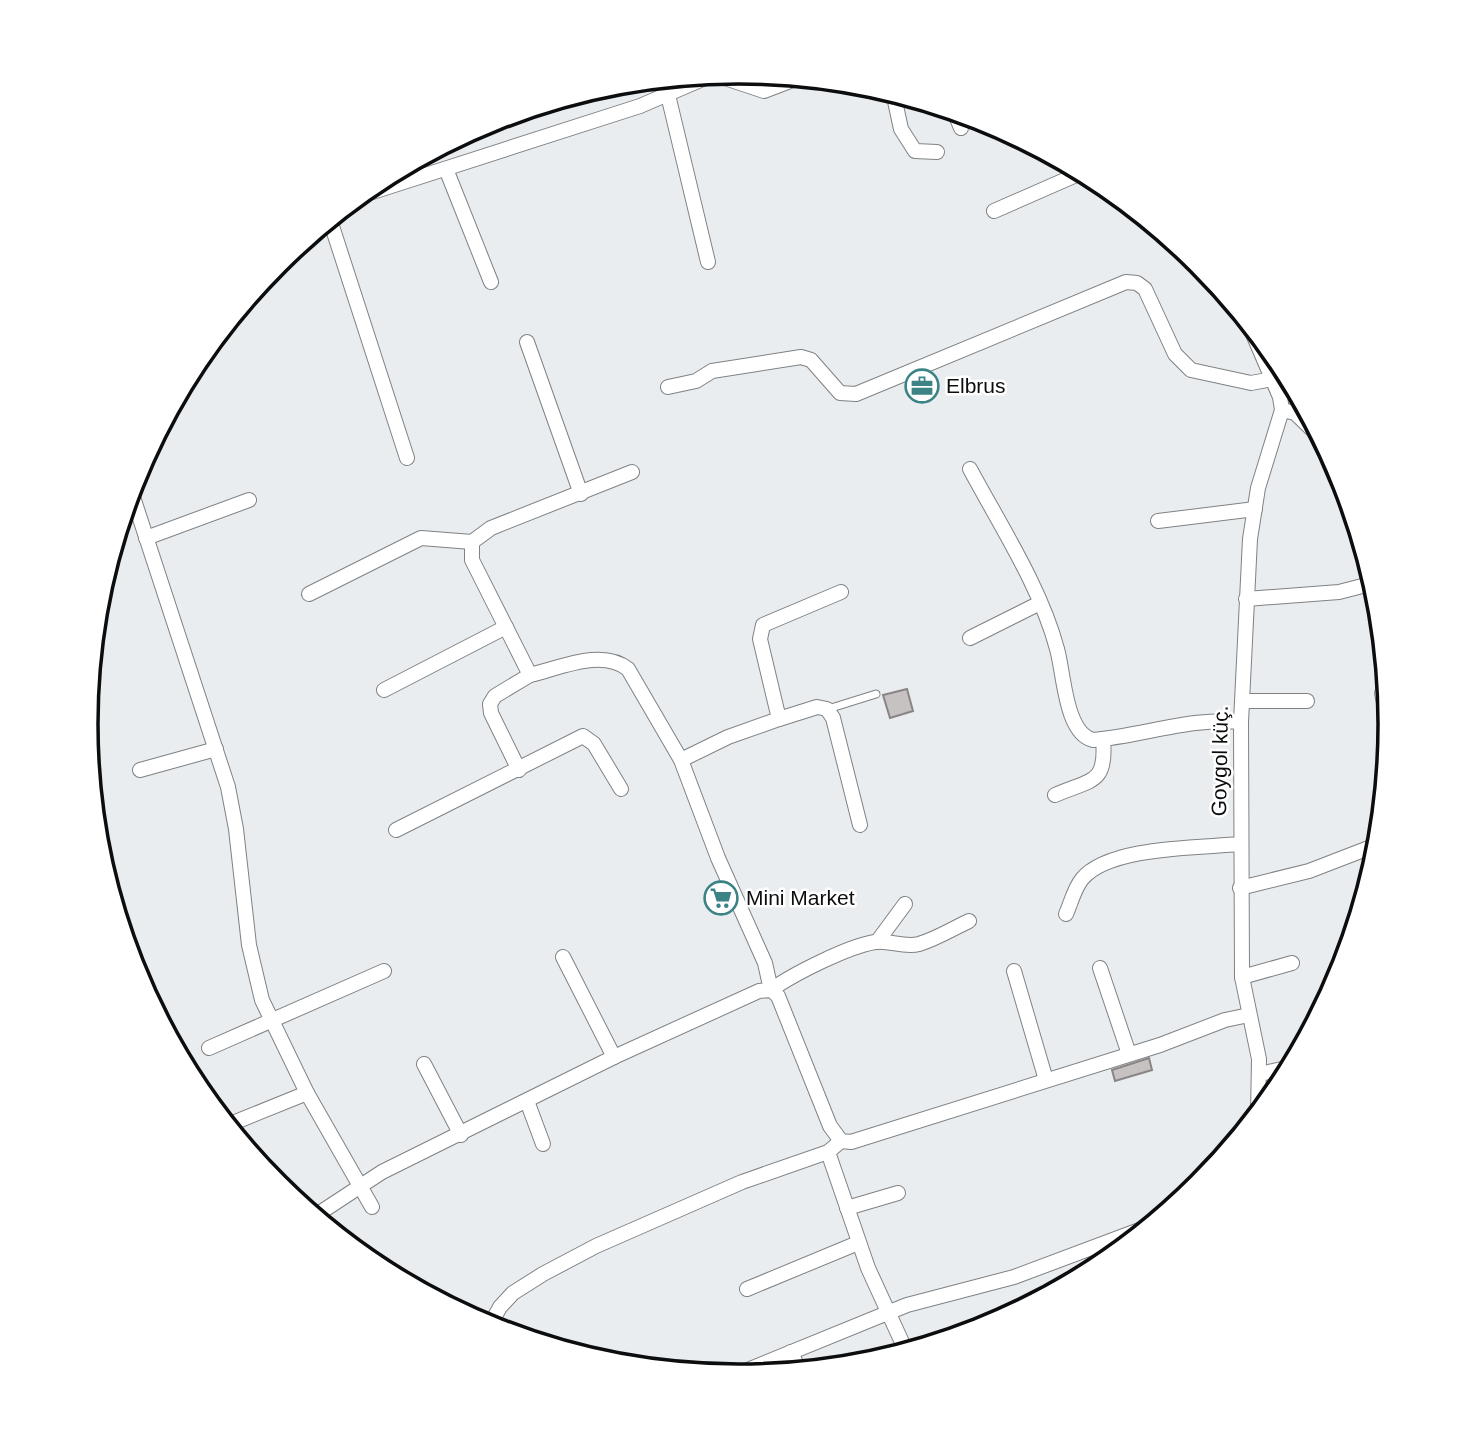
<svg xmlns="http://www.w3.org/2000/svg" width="1477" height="1448" font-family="Arial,sans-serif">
  <rect width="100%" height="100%" fill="#eaedf0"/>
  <!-- building -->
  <g fill="#c6c2c1" stroke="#898584" stroke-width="2">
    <path d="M907 689 913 711 890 718 883 695Z"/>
    <path d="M1149 1058 1152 1070 1115 1081 1112 1070Z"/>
  </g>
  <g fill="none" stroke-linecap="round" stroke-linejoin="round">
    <defs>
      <path id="lane" d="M828 709 876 694"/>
      <g id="street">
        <path d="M661 79 668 95 708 262"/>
        <path d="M893 92 901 129 915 151 937 152"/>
        <path d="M954 111 961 128"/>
        <path d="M446 169 491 282"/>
        <path d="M357 197 640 106 705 78 722 77 764 91 798 78"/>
        <path d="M994 211 1083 172"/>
        <path d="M330 220 407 458"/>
        <path d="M1247 320 1280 397 1282 410 1258 488 1250 539 1241 722 1242 977 1259 1059 1258 1115"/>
        <path d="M527 342 581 494"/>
        <path d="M668 387 696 381 712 371 801 357 811 360 840 393 856 394 1126 282 1137 283 1145 289 1175 354 1191 370 1251 383 1273 379"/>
        <path d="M1282 410 1295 413 1321 438"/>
        <path d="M970 469C1000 525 1041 588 1057 649 1064 673 1065 733 1093 740 1143 736 1190 717 1241 722"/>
        <path d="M632 472 491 528 472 542V560L530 675C560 668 602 648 628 669L681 760 718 858 765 963 771 990C793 974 849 946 875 942 890 940 904 948 919 944 936 939 952 929 969 921"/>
        <path d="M131 491 228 787 236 829 249 945 262 1000 307 1093 372 1207"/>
        <path d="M1158 521 1255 509"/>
        <path d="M146 538 249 500"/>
        <path d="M309 594 421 538 472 542"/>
        <path d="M1246 599 1339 592 1370 584"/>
        <path d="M970 638 1040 603"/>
        <path d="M1387 687 1382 693 1390 731"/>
        <path d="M384 690 506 627"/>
        <path d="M1242 701H1307"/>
        <path d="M779 719 817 707 827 709 833 718 860 825"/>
        <path d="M681 760 728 737 779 719 760 639 763 625 841 592"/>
        <path d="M140 770 216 749"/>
        <path d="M519 770 491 713 490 704 495 696 530 675"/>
        <path d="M1055 795C1092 779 1107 784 1103 739"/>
        <path d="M396 830 583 736 594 744 621 789"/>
        <path d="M1240 888 1309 871 1379 844"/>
        <path d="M1066 914C1071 903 1074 889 1082 879 1109 846 1200 848 1240 844"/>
        <path d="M877 942 905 904"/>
        <path d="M563 957 614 1057"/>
        <path d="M1100 968 1129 1054"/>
        <path d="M1014 971 1046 1080"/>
        <path d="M1242 977 1292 963"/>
        <path d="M209 1048 384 971"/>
        <path d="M424 1064 461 1135"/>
        <path d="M1260 1074 1291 1067"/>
        <path d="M527 1101 543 1144"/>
        <path d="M228 1125 307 1093"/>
        <path d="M828 1152 868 1268 906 1351"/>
        <path d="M847 1208 898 1193"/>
        <path d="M315 1216 382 1172 614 1057 759 991 771 990 778 996 830 1126 841 1141 851 1142 1160 1045 1225 1020 1249 1015"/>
        <path d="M747 1289 858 1243"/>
        <path d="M489 1327 500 1307 513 1293 543 1274 596 1246 742 1182 828 1152 841 1141"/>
        <path d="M791 1352 799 1370"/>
        <path d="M733 1376 907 1305 1014 1277 1150 1226"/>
      </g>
    </defs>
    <!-- lane casing -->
    <use href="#lane" stroke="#7f8284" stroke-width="9"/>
    <!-- street casing -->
    <use href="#street" stroke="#7f8284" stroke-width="16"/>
    <!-- lane -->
    <use href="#lane" stroke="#fff" stroke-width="7"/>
    <!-- street -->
    <use href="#street" stroke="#fff" stroke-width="14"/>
  </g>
  <!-- icons -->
  <defs>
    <symbol id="office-ring" viewBox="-11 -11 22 22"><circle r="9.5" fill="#fff" stroke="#3b8384" stroke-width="1.5"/><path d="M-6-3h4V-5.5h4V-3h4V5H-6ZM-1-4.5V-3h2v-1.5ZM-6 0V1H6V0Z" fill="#3b8384"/></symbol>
    <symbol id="supermarket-ring" viewBox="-11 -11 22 22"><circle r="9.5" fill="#fff" stroke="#3b8384" stroke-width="1.5"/><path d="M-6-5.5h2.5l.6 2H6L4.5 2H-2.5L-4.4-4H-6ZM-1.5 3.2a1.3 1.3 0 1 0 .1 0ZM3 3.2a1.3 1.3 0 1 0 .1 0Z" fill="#3b8384"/></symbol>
  </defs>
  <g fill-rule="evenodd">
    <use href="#office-ring" x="903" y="367" width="38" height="38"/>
    <use href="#supermarket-ring" x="702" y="879" width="38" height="38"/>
  </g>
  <g text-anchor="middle" stroke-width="5" stroke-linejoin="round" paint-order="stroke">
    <!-- poi labels -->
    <g font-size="21" fill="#0c0d0e" stroke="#fff" text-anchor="start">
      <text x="946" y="393">Elbrus</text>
      <text x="746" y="905">Mini Market</text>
    </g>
    <!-- street labels -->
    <g font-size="21" fill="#0c0d0e" stroke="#fff">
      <text transform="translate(1220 761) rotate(-89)" y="7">Goygol küç.</text>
    </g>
  </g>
  <!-- crop -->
  <path d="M0 0H1477V1448H0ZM98 724a640 640 0 1 1 1280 0a640 640 0 1 1-1280 0Z" fill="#fff" fill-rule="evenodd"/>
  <path fill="none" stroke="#0c0d0e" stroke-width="3.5" d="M98 724a640 640 0 1 1 1280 0a640 640 0 1 1-1280 0Z"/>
</svg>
